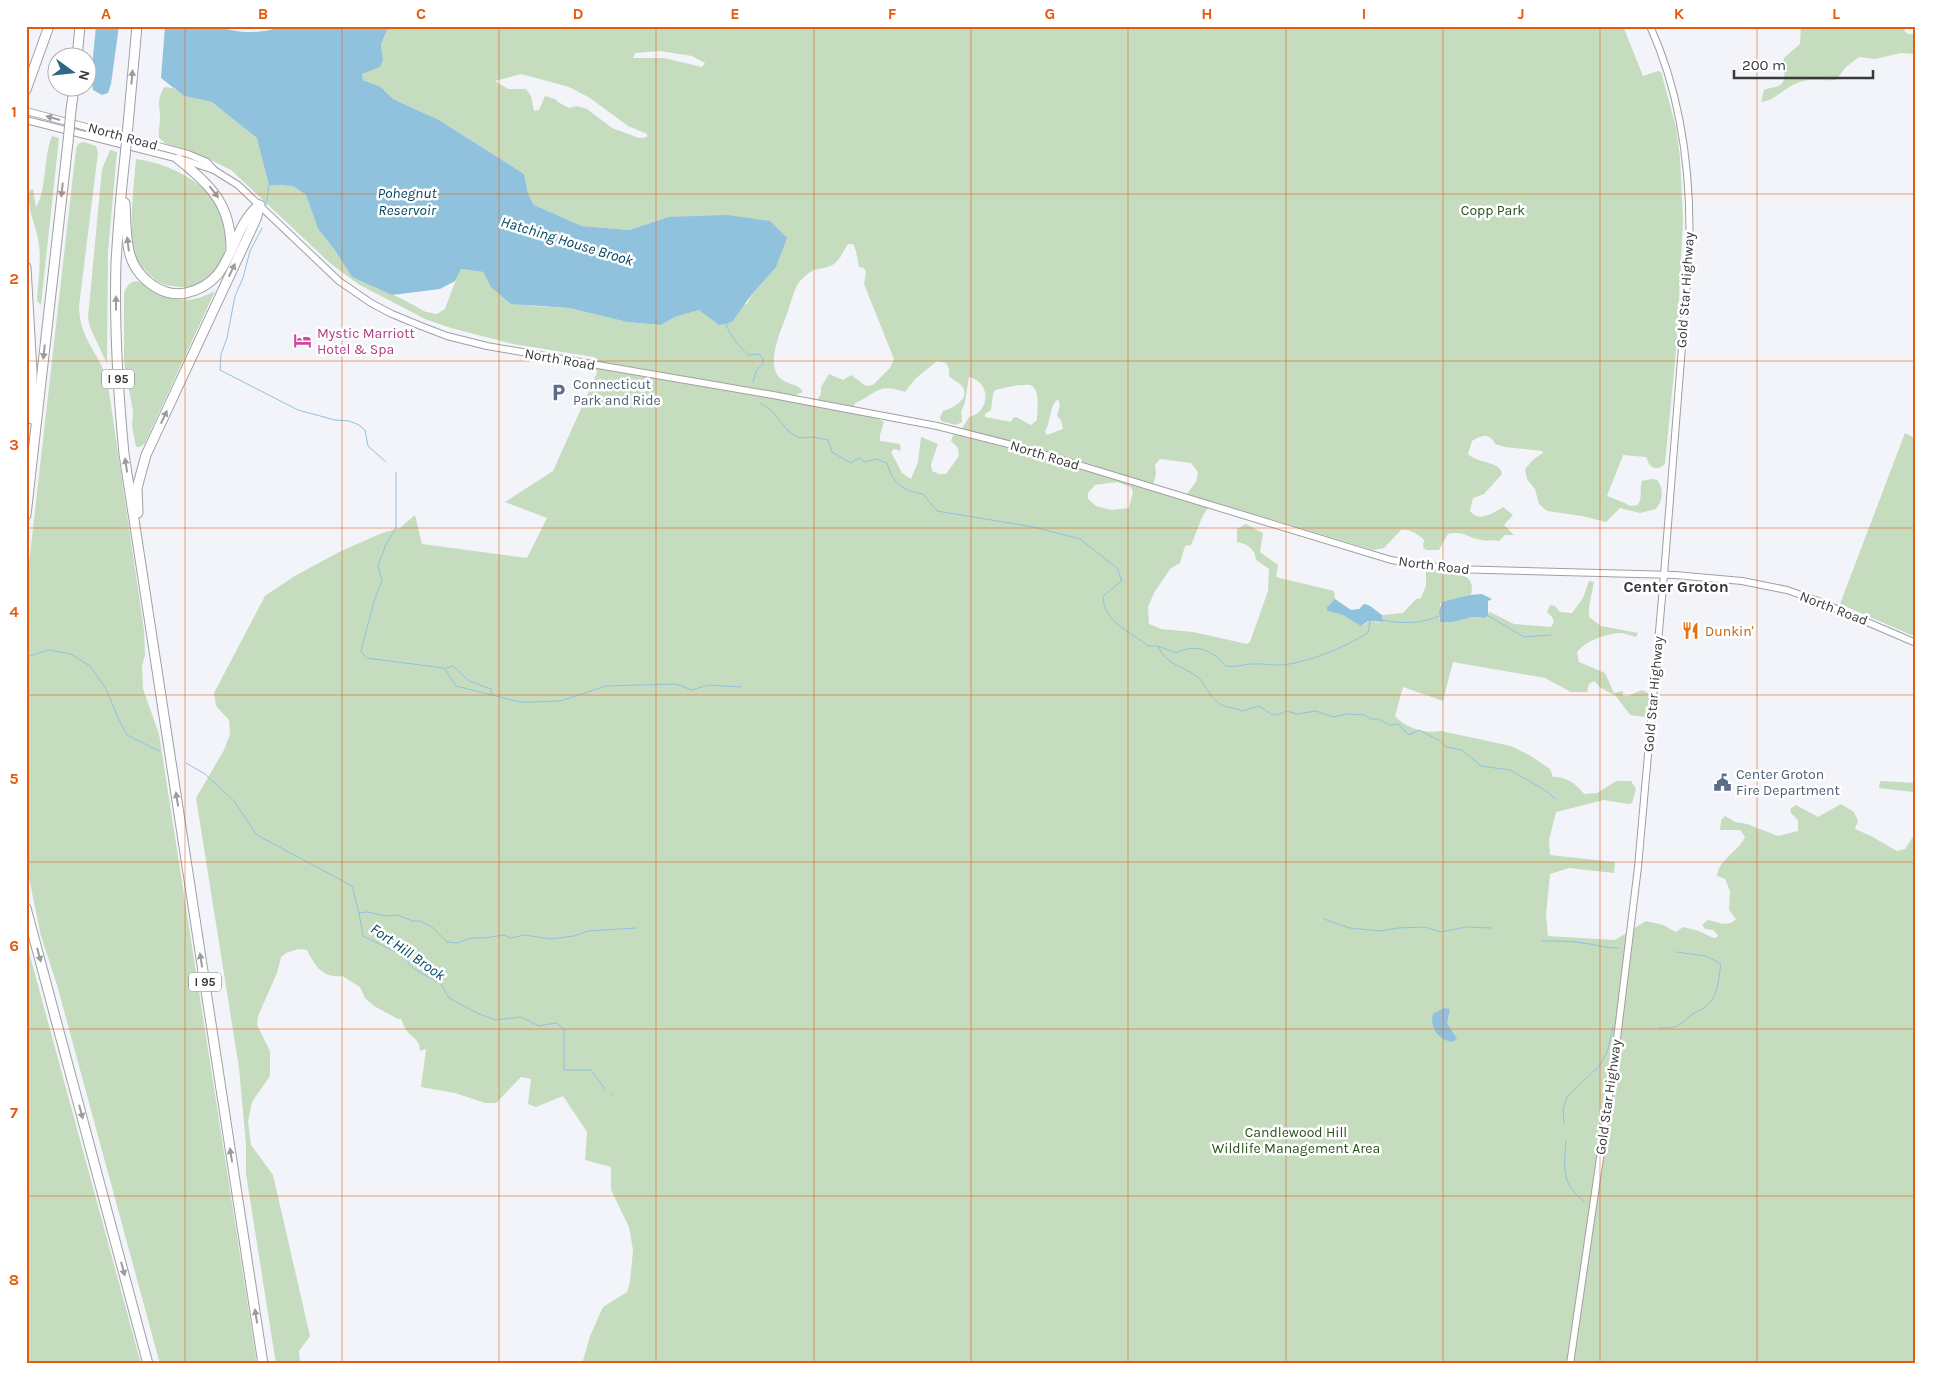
<svg xmlns="http://www.w3.org/2000/svg" width="1942" height="1390" font-family="Karla,sans-serif">
  <rect width="100%" height="100%" fill="#f2f4f9"/>
  <!-- green -->
  <g fill="#c5dcbf" fill-rule="evenodd">
    <path d="M413 26H1623L1643 76 1658 71 1661 72 1676 127 1680 157 1683 220 1677 341 1665 464C1660 469 1654 470 1649 464L1646 457 1623 455 1607 496 1625 503 1630 506 1638 505C1643 496 1639 490 1642 481L1651 479 1657 480C1664 489 1663 500 1656 509L1640 513 1620 508 1606 522 1582 516 1547 511 1539 504 1535 489 1527 479 1525 469 1534 459 1543 453 1542 451 1505 447 1495 444C1490 433 1482 435 1472 441L1468 454C1478 464 1501 461 1502 474L1484 494 1473 498 1470 511C1479 523 1493 513 1503 507L1513 515 1504 525 1514 535H1505L1499 541C1492 539 1488 542 1482 540 1467 538 1465 530 1448 534L1439 550H1426L1423 547 1424 540C1417 534 1411 529 1401 530L1384 548 1373 550 1213 502 1203 515 1191 545 1185 546 1180 563 1170 569 1154 593 1148 607 1149 624 1161 629 1193 632 1247 644 1250 642 1268 591 1269 569 1256 560C1255 549 1248 544 1237 542V529L1246 524 1263 533 1260 552 1278 565 1276 577 1334 591 1335 599 1327 607V611L1343 615 1364 625 1368 621 1380 623 1383 618 1382 615 1403 613 1416 599 1421 598 1426 586V571C1442 572 1478 568 1471 594L1440 604 1439 620 1446 623 1463 618 1483 617 1490 612 1514 624 1551 627 1554 622 1552 617 1547 612 1550 605 1555 606 1560 612 1572 613 1583 598 1589 581 1594 582 1589 607V617L1601 626 1638 633 1636 637C1631 636 1625 633 1620 633 1605 634 1587 640 1577 652L1579 662 1605 673 1614 693 1623 691V696H1628L1642 690 1648 693C1650 701 1650 711 1645 717L1630 715 1616 696 1601 688 1594 681 1589 684 1587 692H1571L1545 678 1453 662 1443 701 1403 687 1395 716C1405 728 1426 734 1441 731L1511 746 1531 756 1550 769 1553 777C1567 777 1575 783 1584 794L1597 793 1616 781H1631L1636 789 1632 803 1628 804 1604 800 1556 812 1549 840 1550 855 1615 862 1614 873 1569 868 1550 874 1546 915 1548 936 1615 940 1646 921 1663 925 1676 932 1683 927 1699 931 1711 937 1716 938 1718 935 1713 930 1705 929 1702 925 1708 920C1718 922 1728 928 1736 919L1729 910 1730 891 1725 879 1717 876C1719 859 1738 852 1745 837L1740 830H1720L1721 820 1725 816 1735 822 1747 824 1778 836 1798 831V820L1791 813 1790 809 1796 805 1818 817 1841 804 1854 812 1858 821 1855 829 1871 836 1897 851 1905 849 1916 832V1364H582L590 1336 603 1307 627 1292 630 1282 633 1250 629 1227 611 1190V1167L585 1160 587 1132 563 1096 536 1107 528 1104 531 1079 521 1077 496 1103H485L455 1093 421 1087 426 1049 420 1051C420 1039 413 1039 407 1031 404 1028 403 1022 401 1019H398L374 1006 365 998 360 987 342 976C322 978 315 966 307 950L298 949 286 953 281 957 277 973 258 1016 257 1025 270 1051V1076L252 1102 248 1122 251 1145 273 1175 310 1336 299 1351 300 1364H276L246 1174V1144L239 1068 196 798 224 750 230 734 229 720 216 706 214 693 265 596 293 577 339 552 382 533 400 528 415 515 422 544 527 558 547 518 505 502 553 471 597 373 594 357 513 344 451 328 425 319 358 284 331 264 231 170 205 157 166 144 159 138C158 131 160 126 160 118 160 103 156 103 164 87L173 88 184 96 212 102 239 122 257 138 278 186H293L306 195 318 229 334 249 352 277 400 298 426 312 437 314 445 309 460 269 483 272 492 287 531 306 569 308 627 322 661 325 675 317 699 310 747 304 752 294 668 217 629 230 582 226 534 205 528 194 524 174 439 120 393 99 381 87 363 80 362 74 383 60 381 46 387 30ZM660 51 692 56 705 63 702 67 664 58H633L635 53ZM521 74 569 87 590 98 628 126 647 134V137L639 138 612 128 587 109 577 106 569 108 558 102 555 99 545 96 539 110 534 111 531 96 526 89H508L495 81ZM848 244H853L856 251 859 267 864 268 866 272 864 284 894 359 890 368 873 385 866 386 851 375 843 380 829 374 821 387V393L818 399 814 400 793 396 803 392C798 383 785 385 778 376 767 360 781 330 787 314 791 304 793 291 799 282 803 278 809 272 814 270 822 268 832 268 838 260 842 256 844 249 848 244ZM937 361 946 363 949 369V376C952 380 958 381 962 386 971 399 953 408 943 411L940 417 941 421 956 425 962 422 961 412 965 402 969 377C991 382 991 411 969 417L959 433 953 435 951 441 958 448 959 456 946 474H939L932 471 931 464 938 444 921 437 918 462 911 479 902 473 891 452 894 449 901 451 900 444 880 441V435L884 422 854 407 855 403C877 394 877 382 905 392L915 379ZM1018 385C1022 386 1026 384 1030 385 1041 388 1037 412 1037 420L1031 425 1016 417 1013 418 1011 422 985 417V414L991 410 993 394 995 390ZM1058 399 1060 405 1057 416 1061 420 1063 429 1047 435 1045 432C1051 422 1049 406 1058 399ZM1160 459 1191 463 1198 472 1196 482 1186 495 1153 485 1156 474 1155 465ZM1117 482 1131 487 1133 492 1129 508 1111 510 1096 506 1088 499V493L1095 485Z"/>
    <path d="M1801 26H1908L1904 30C1907 35 1911 35 1916 33V54L1901 53 1875 59 1859 57 1846 67 1836 80C1824 81 1811 78 1800 82 1786 86 1775 101 1761 102L1764 90C1768 88 1771 88 1776 87 1790 82 1782 68 1784 58L1800 44Z"/>
    <path d="M52 136 59 138 41 305 37 301C38 281 42 258 38 239 35 222 26 208 30 190L33 189 36 207C47 190 43 157 52 136Z"/>
    <path d="M83 142 96 146 98 153 79 306C80 339 96 349 107 378L144 630 145 655 142 666 143 689 159 734 257 1364H160L57 985 41 936 26 863V590L76 149 78 144Z"/>
    <path d="M110 150 117 152 108 252 107 364 90 327 88 318 102 169Z"/>
    <path d="M136 159C159 162 187 173 205 190 236 219 235 287 181 287 171 286 164 286 156 280 147 273 138 264 135 253 128 232 134 183 136 159Z"/>
    <path d="M137 281C169 297 180 309 215 291L145 443 140 447H136L132 426 133 411 124 363V293C127 286 129 282 137 281Z"/>
    <path d="M1905 433 1916 439V637L1840 604Z"/>
    <path d="M1880 781 1916 783V790L1913 792 1879 788Z"/>
    <path d="M26 941 141 1364H26Z"/>
  </g>
  <!-- water -->
  <g fill="#90c2de">
    <path d="M96 26H119L111 84 108 93 102 95 93 90 91 76Z"/>
    <path d="M165 26H219C236 34 265 34 282 26H420L387 30 381 45 383 60 380 67 362 74 363 80 381 87 393 99 439 120 524 174 528 194 534 205 582 226 629 230 668 217 727 215 770 221 787 238 776 267 752 294 732 322 719 325 699 310 675 317 661 325 627 322 569 308 511 304 491 287 483 272 461 269 455 281 440 289 392 295 352 277 334 249 318 229 306 195 293 186 269 185 257 138 212 102 184 96 161 78Z"/>
    <path d="M1482 594 1492 599 1488 601V615L1485 618C1469 614 1455 625 1440 622L1439 611 1442 602 1469 595Z"/>
    <path d="M1335 599 1351 610 1359 609 1364 604C1371 605 1376 611 1382 615L1383 622 1368 621 1361 626 1343 615 1327 611V607Z"/>
    <path d="M1444 1008 1450 1009 1447 1023 1457 1039 1452 1042C1439 1040 1429 1028 1433 1014Z"/>
  </g>
  <g fill="none" stroke-linecap="round" stroke-linejoin="round">
    <!-- stream -->
    <g stroke="#90c2de" stroke-width="1">
      <path d="M266 205 269 185"/>
      <path d="M262 228 250 251 243 278 235 296 227 338 221 354 220 370 298 410 335 420 349 421 359 425 365 430 368 446 386 462"/>
      <path d="M726 323C728 334 740 347 748 355L759 354 763 359V364L756 371 753 382"/>
      <path d="M760 403 771 410 790 433 800 438 813 437 828 440 832 452 851 463 859 458 866 462 876 459 887 463C893 484 902 490 923 494L937 511 1034 527 1080 539 1117 568 1122 581 1103 596C1104 623 1130 631 1148 646H1158L1176 653C1196 643 1213 650 1225 666 1236 668 1242 664 1252 664 1262 663 1273 666 1283 665 1313 661 1342 648 1368 633L1370 621"/>
      <path d="M396 472V528L386 544 378 566 382 581 375 598 361 651 366 658 444 668 456 686 520 702H532L560 701 606 686 676 684 692 690 708 685 741 687"/>
      <path d="M1487 615 1524 637 1551 635"/>
      <path d="M1382 620C1400 624 1421 624 1439 616"/>
      <path d="M1159 647C1164 665 1190 668 1201 680 1206 687 1210 696 1217 702 1224 708 1234 707 1242 711L1259 706C1271 713 1272 719 1286 711L1297 714 1316 711 1333 717 1347 714 1365 715 1370 719H1378L1390 725 1398 724 1409 735 1419 730 1440 741 1446 747 1462 750 1481 766 1510 770 1548 792 1555 799"/>
      <path d="M26 657 49 650 71 654 90 666 106 689 119 720 127 735 159 751"/>
      <path d="M446 668 453 666 469 681 491 689 492 694"/>
      <path d="M186 763 205 774 234 801 257 835 352 886 359 913 363 936 396 952 405 959 414 969 441 984 449 998 477 1013 495 1020 521 1017 539 1026 556 1023 564 1029V1070H591L605 1089"/>
      <path d="M359 913 367 912 386 916 397 915 413 921H420L432 927 447 942 457 943 471 938H484L504 935 510 938 525 935 550 939 574 936 588 931 636 928"/>
      <path d="M1324 919 1350 928 1380 931 1398 928 1425 927 1441 932 1466 927 1491 928"/>
      <path d="M1542 941C1558 941 1574 941 1590 944 1600 946 1607 948 1618 948"/>
      <path d="M1659 1028C1677 1028 1678 1027 1691 1015 1695 1012 1701 1010 1705 1007 1719 996 1718 980 1721 964L1706 956 1676 952"/>
      <path d="M611 1094 612 1095"/>
      <path d="M1564 1124 1563 1109 1567 1097 1601 1064 1608 1049 1613 1026"/>
      <path d="M1566 1141C1564 1167 1561 1185 1584 1201"/>
    </g>
    <defs>
      <g id="secondary">
        <path d="M26 111 188 154 207 162 214 170"/>
        <path d="M26 120 187 161 214 170 238 185 339 281 371 303 392 314 421 326 447 336 487 346 773 395 937 426 1020 447 1391 560 1450 569 1675 575 1742 581 1787 590 1818 601 1916 643"/>
        <path d="M1570 1364 1615 1055 1638 867 1664 575 1689 258C1692 179 1683 99 1650 26"/>
      </g>
      <g id="highway">
        <path d="M77 58 80 26"/>
        <path d="M26 90 49 26"/>
        <path d="M71 110 74 88"/>
        <path d="M128 125 137 26"/>
        <path d="M125 157C121 192 118 228 116 263 114 327 118 391 124 454L263 1364"/>
        <path d="M178 159C211 185 231 205 231 249"/>
        <path d="M125 203C127 238 123 268 157 288 166 293 176 295 186 293 236 282 227 232 259 205"/>
        <path d="M26 267 32 372V419"/>
        <path d="M138 513 137 488 146 455 256 219 260 205"/>
        <path d="M26 515 68 142"/>
        <path d="M26 908 148 1364"/>
      </g>
    </defs>
    <!-- secondary casing -->
    <use href="#secondary" stroke="#9ea0a5" stroke-width="8"/>
    <!-- highway casing -->
    <use href="#highway" stroke="#9ea0a5" stroke-width="11"/>
    <!-- secondary -->
    <use href="#secondary" stroke="#fff" stroke-width="6"/>
    <!-- highway -->
    <use href="#highway" stroke="#fff" stroke-width="9"/>
    <defs>
      <g id="highway-bridge">
        <path d="M68 142 71 110"/>
        <path d="M125 157 128 125"/>
      </g>
    </defs>
    <!-- highway-bridge casing -->
    <use href="#highway-bridge" stroke="#9ea0a5" stroke-width="11" stroke-linecap="butt"/>
    <!-- highway-bridge -->
    <use href="#highway-bridge" stroke="#fff" stroke-width="9"/>
  </g>
  <!-- one-way arrows -->
  <defs><path id="oneway-solid" d="M-6-.8H1V-3.2L6.5 0L1 3.2V.8H-6Z" transform="scale(1.25)"/></defs>
  <g fill="#9c9c9d">
    <use href="#oneway-solid" transform="translate(132 77) rotate(-85)"/>
    <use href="#oneway-solid" transform="translate(53 118) rotate(-165)"/>
    <use href="#oneway-solid" transform="translate(62 190) rotate(96)"/>
    <use href="#oneway-solid" transform="translate(214 192) rotate(52)"/>
    <use href="#oneway-solid" transform="translate(128 244) rotate(-97)"/>
    <use href="#oneway-solid" transform="translate(232 270) rotate(-65)"/>
    <use href="#oneway-solid" transform="translate(116 303) rotate(-90)"/>
    <use href="#oneway-solid" transform="translate(44 352) rotate(96)"/>
    <use href="#oneway-solid" transform="translate(164 417) rotate(-65)"/>
    <use href="#oneway-solid" transform="translate(126 465) rotate(-99)"/>
    <use href="#oneway-solid" transform="translate(177 799) rotate(-99)"/>
    <use href="#oneway-solid" transform="translate(39 955) rotate(75)"/>
    <use href="#oneway-solid" transform="translate(201 960) rotate(-99)"/>
    <use href="#oneway-solid" transform="translate(81 1112) rotate(75)"/>
    <use href="#oneway-solid" transform="translate(231 1155) rotate(-99)"/>
    <use href="#oneway-solid" transform="translate(123 1269) rotate(75)"/>
    <use href="#oneway-solid" transform="translate(256 1316) rotate(-99)"/>
  </g>
  <!-- grid -->
  <path fill="none" stroke="#e8590c" stroke-width="1" stroke-opacity="0.55" d="M185 26V1364M342 26V1364M499 26V1364M656 26V1364M814 26V1364M971 26V1364M1128 26V1364M1286 26V1364M1443 26V1364M1600 26V1364M1757 26V1364M26 194H1916M26 361H1916M26 528H1916M26 695H1916M26 862H1916M26 1029H1916M26 1196H1916"/>
  <!-- icons -->
  <defs>
    <symbol id="hotel-bare" viewBox="-9 -9 18 18"><path d="M-6-4.5h1.5V1H6V5H4.5V3h-9V5H-6ZM-4 0a1.8 1.8 0 1 1 3.6 0ZM.5 0V-2.5h3Q6-2.5 6 0Z" fill="#d1479c" stroke="#fff" stroke-width="2.5" paint-order="stroke"/></symbol>
    <symbol id="parking-bare" viewBox="-9 -9 18 18"><path d="M-3.5-5.5H1a3.5 3.5 0 0 1 0 7H-1V5.5H-3.5ZM-1-3.4V-.6H.8a1.4 1.4 0 0 0 0-2.8Z" fill="#5c6f8a" stroke="#fff" stroke-width="2.5" paint-order="stroke"/></symbol>
    <symbol id="restaurant-bare" viewBox="-9 -9 18 18"><path d="M-5-6h1v4h1v-4h1v4h1v-4h1v5L-1.5 .5V6h-2V.5L-5-1ZM5-6V6H3V1.5H1.5Q1.5-4 5-6Z" fill="#e8710a" stroke="#fff" stroke-width="2.5" paint-order="stroke"/></symbol>
    <symbol id="civic-bare" viewBox="-9 -9 18 18"><path d="M-.6-6.5H3V-4.5H.6V-3L4-1V1h2V6H-6V1h2V-1L-.6-3ZM-1.2 2.5V6h2.4V2.5Z" fill="#5c6f8a" stroke="#fff" stroke-width="2.5" paint-order="stroke"/></symbol>
  </defs>
  <g fill-rule="evenodd">
    <use href="#hotel-bare" x="290" y="328" width="25" height="25"/>
    <use href="#parking-bare" x="546" y="380" width="25" height="25"/>
    <use href="#restaurant-bare" x="1678" y="618" width="25" height="25"/>
    <use href="#civic-bare" x="1710" y="770" width="25" height="25"/>
  </g>
  <g text-anchor="middle" stroke-width="5" stroke-linejoin="round" paint-order="stroke">
    <!-- shield labels -->
    <g fill="#fff" stroke="#747476" stroke-width="1">
      <rect x="102" y="369.5" width="32" height="19" rx="4"/>
      <rect x="189" y="972.5" width="32" height="19" rx="4"/>
    </g>
    <g font-size="12" font-weight="bold" fill="#38393b">
      <text x="118" y="383">I 95</text>
      <text x="205" y="986">I 95</text>
    </g>
    <!-- street labels -->
    <g font-size="14" fill="#38393b" stroke="#fff">
      <text transform="translate(123 136) rotate(15)" y="5">North Road</text>
      <text transform="translate(1685 290) rotate(-86)" y="5">Gold Star Highway</text>
      <text transform="translate(560 359) rotate(10)" y="5">North Road</text>
      <text transform="translate(1045 455) rotate(17)" y="5">North Road</text>
      <text transform="translate(1434 565) rotate(7)" y="5">North Road</text>
      <text transform="translate(1834 608) rotate(21)" y="5">North Road</text>
      <text transform="translate(1653 694) rotate(-85)" y="5">Gold Star Highway</text>
      <text transform="translate(1608 1097) rotate(-82)" y="5">Gold Star Highway</text>
    </g>
    <!-- park labels -->
    <g font-size="14" fill="#264f18" stroke="#fff">
      <text x="1493" y="215">Copp Park</text>
      <text x="1296" y="1137">Candlewood Hill<tspan x="1296" dy="16">Wildlife Management Area</tspan></text>
    </g>
    <!-- hotel labels -->
    <g font-size="14" fill="#b23c85" stroke="#fff" text-anchor="start">
      <text x="317" y="338">Mystic Marriott<tspan x="317" dy="16">Hotel &amp; Spa</tspan></text>
    </g>
    <!-- service labels -->
    <g font-size="14" fill="#4e5e75" stroke="#fff" text-anchor="start">
      <text x="573" y="389">Connecticut<tspan x="573" dy="16">Park and Ride</tspan></text>
      <text x="1736" y="779">Center Groton<tspan x="1736" dy="16">Fire Department</tspan></text>
    </g>
    <!-- food labels -->
    <g font-size="14" fill="#c56008" stroke="#fff" text-anchor="start">
      <text x="1705" y="636">Dunkin'</text>
    </g>
    <!-- water labels -->
    <g font-size="15" font-style="italic" fill="#014662" stroke="#fff">
      <text x="407" y="198">Pohegnut<tspan x="407" dy="17">Reservoir</tspan></text>
      <text transform="translate(567 241) rotate(17)" y="5">Hatching House Brook</text>
      <text transform="translate(408 952) rotate(35)" y="5">Fort Hill Brook</text>
    </g>
    <!-- quarter labels -->
    <g font-size="16" font-weight="bold" fill="#35373b" stroke="#fff">
      <text x="1676" y="592">Center Groton</text>
    </g>
  </g>
  <!-- border -->
  <rect width="1942" height="1390" fill="none" stroke="#ffffff" stroke-width="55"/>
  <!-- north arrow -->
  <g transform="translate(72 72) rotate(105)"><circle r="24" fill="#ffffff" stroke="#afb0b1"/>
  <path d="M0-4L9 19L0 12L-9 19Z" fill="#2e6881"/>
  <text y="-8" font-size="14" font-weight="bold" text-anchor="middle" fill="#38393b">N</text>
  </g>
  <!-- scale -->
  <path d="M1734 70v8h139v-8" fill="none" stroke="#38393b" stroke-width="2.5"/>
  <text x="1742" y="70" font-size="15" fill="#38393b" stroke="#ffffff" stroke-width="4" paint-order="stroke">200 m</text>
  <rect x="28" y="28" width="1886" height="1334" fill="none" stroke="#e8590c" stroke-width="2"/>
  <g font-size="16" text-anchor="middle" font-weight="bold" fill="#e8590c">
    <text x="106" y="19">A</text>
    <text x="263" y="19">B</text>
    <text x="421" y="19">C</text>
    <text x="578" y="19">D</text>
    <text x="735" y="19">E</text>
    <text x="892" y="19">F</text>
    <text x="1050" y="19">G</text>
    <text x="1207" y="19">H</text>
    <text x="1364" y="19">I</text>
    <text x="1521" y="19">J</text>
    <text x="1679" y="19">K</text>
    <text x="1836" y="19">L</text>
    <text x="14" y="117">1</text>
    <text x="14" y="284">2</text>
    <text x="14" y="450">3</text>
    <text x="14" y="617">4</text>
    <text x="14" y="784">5</text>
    <text x="14" y="951">6</text>
    <text x="14" y="1118">7</text>
    <text x="14" y="1285">8</text>
  </g>
</svg>
